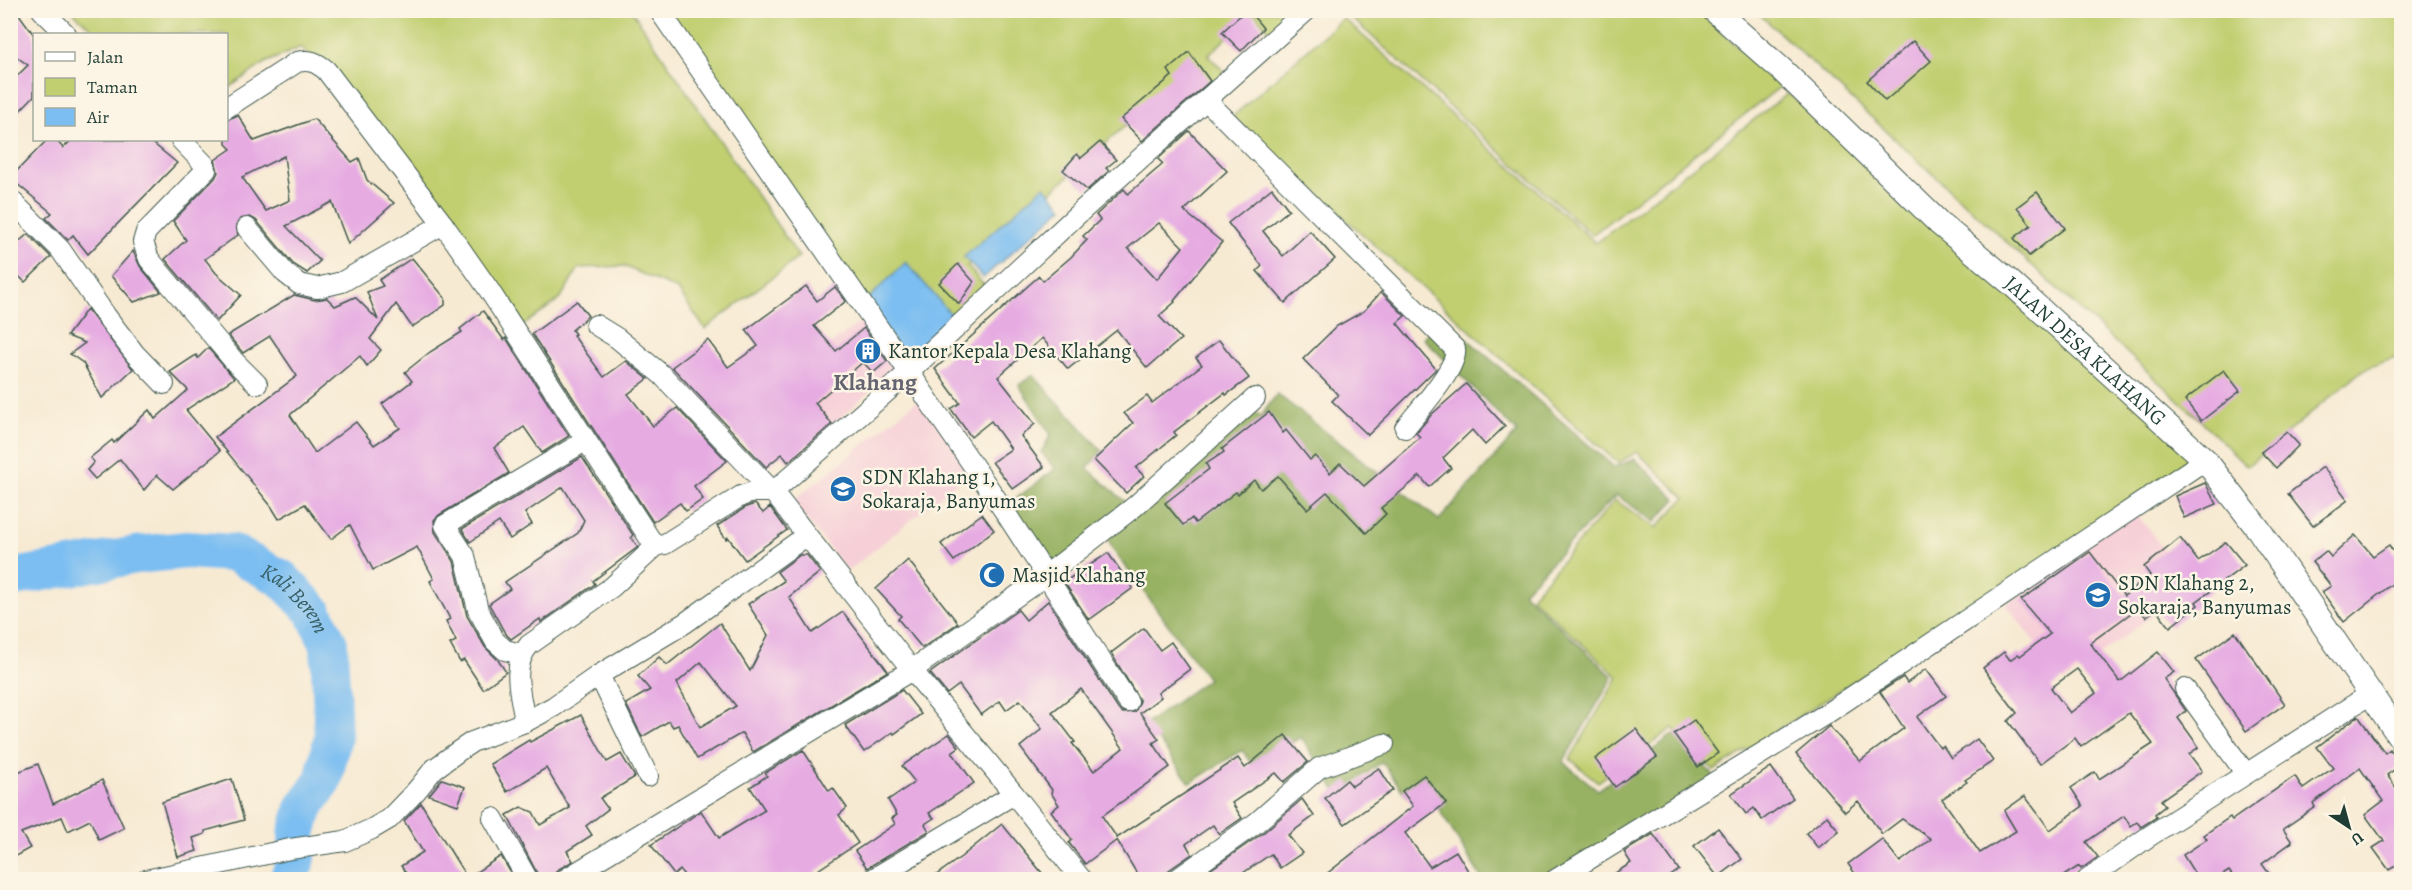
<svg xmlns="http://www.w3.org/2000/svg" width="2412" height="890" font-family="Alegreya,serif">
  <rect width="100%" height="100%" fill="#fcf5e5"/>
  <filter id="ink" filterUnits="userSpaceOnUse"><feTurbulence type="fractalNoise" baseFrequency=".0167" numOctaves="2"/><feDisplacementMap in="SourceGraphic" scale="12" xChannelSelector="R" yChannelSelector="G"/><feConvolveMatrix kernelMatrix="1 2 1 2 8 2 1 2 1" color-interpolation-filters="sRGB"/></filter>
  <filter id="wash" filterUnits="userSpaceOnUse"><feTurbulence type="fractalNoise" baseFrequency=".008" numOctaves="4" result="noise"/><feDisplacementMap in="SourceGraphic" scale="24" xChannelSelector="R" yChannelSelector="G"/><feGaussianBlur stdDeviation="1.35" result="paint"/><feColorMatrix in="noise" values="0 0 0 0 0 0 0 0 0 0 0 0 0 0 0 0 0 1.4 0 .05"/><feComposite in="paint" operator="in"/></filter>
  <g filter="url(#wash)">
    <rect width="100%" height="100%" fill="#f7ead3"/>
    <!-- built -->
    <g fill="#f6cfd7">
      <path d="M862 321 897 366 811 445 768 390Z"/>
      <path d="M918 400 974 469 848 571 792 502Z"/>
      <path d="M2133 509 2191 586 2064 682 2006 604Z"/>
    </g>
    <!-- green -->
    <g fill="#c1cf71" stroke="#708652" stroke-width="1.5">
      <path d="M1350 10 1698 11 1781 86 1592 235 1347 14Z"/>
      <path d="M72 11H632L799 257 705 329 678 290 624 266 579 268 560 299 521 327 421 196 301 47 265 63 227 89 226 34H97Z"/>
      <path d="M665 11H1300L1273 35 1254 13 1208 55 1234 82 1206 107 1177 80 967 266 990 292 908 368Z"/>
      <path d="M1756 11H2401V356L2364 369 2247 466 2201 421Z"/>
      <path d="M1343 18 1596 243 1788 93 2198 460 1714 771 1673 728 1598 782 1570 759 1618 677 1531 597 1615 500 1656 528 1685 498 1637 452 1618 463 1232 117Z"/>
    </g>
    <!-- forest -->
    <path fill="#98b263" stroke="#5c784c" stroke-width="1.5" d="M1441 316 1614 467 1635 459 1676 499 1655 522 1616 495 1523 592 1613 677 1563 762 1598 790 1674 734 1716 778 1550 880 1482 879 1424 785 1407 797 1382 762 1338 794 1301 737 1253 766 1242 750 1190 783 1146 724 1208 679 1114 551 1106 535 1056 567 1005 507 1055 469 1041 452 1051 435 1019 385 1033 375 1103 452 1087 468 1138 513 1246 408 1261 416 1277 394 1439 520 1517 432 1423 338Z"/>
    <!-- water -->
    <g fill="#7cbef1" stroke="#4e7e92" stroke-width="1.5">
      <path d="M1044 186 1063 207 983 278 964 257Z"/>
      <path d="M906 262 954 318 909 361 864 303Z"/>
    </g>
    <g fill="none" stroke-linecap="round" stroke-linejoin="round">
      <!-- river -->
      <path stroke="#7cbef1" stroke-width="38" id="s1" d="M10 578 136 555 187 550 233 553 281 578 313 611 329 644 333 736 323 781 304 808 297 834V858L288 880"/>
    </g>
    <g id="blocks">
      <!-- building -->
      <g fill="#e6ace2" fill-rule="evenodd">
        <path d="M10 10H16L34 35V96L10 121V83L28 65 10 52Z"/>
        <path d="M1246 10H1248L1263 28 1241 51 1222 32Z"/>
        <path d="M1913 41 1931 61 1885 101 1867 81Z"/>
        <path d="M1189 52 1210 81 1142 141 1121 119 1172 76 1168 70Z"/>
        <path d="M238 115 254 141 314 119 352 162 359 158 367 180 394 203 348 244 332 202 286 226 320 261 307 273 293 264 256 220 250 217 240 219 236 225 238 235 205 259 216 273 241 295 217 321 165 259 186 240 173 221 215 178 218 172 215 160 231 149 226 144V120ZM284 156 290 200 266 211 242 177Z"/>
        <path d="M1189 131 1227 171 1184 211 1222 242 1174 301 1175 302 1159 316 1181 339 1147 368 1117 330 1068 369 1042 338 998 377 1035 424 1021 436 1044 467 1013 489 992 462 1011 449 991 421 971 437 951 409 960 403 935 369 1039 276 1043 281 1071 257 1087 240 1083 236 1100 220 1096 215 1124 189 1128 194 1163 164 1158 159ZM1159 223 1183 247 1157 279 1128 248Z"/>
        <path d="M47 140H56L63 148 72 140H149L177 163 88 254 73 235 68 240 46 218 52 213 10 178Z"/>
        <path d="M1100 142 1116 160 1106 168 1109 171 1087 190 1063 170 1077 154 1081 158Z"/>
        <path d="M1272 188 1289 210 1263 231 1283 256 1310 231 1335 259 1285 303 1257 271 1262 266 1228 223Z"/>
        <path d="M2037 192 2065 228 2029 256 2014 238 2031 225 2017 207Z"/>
        <path d="M28 234 51 257 25 282 10 268V249Z"/>
        <path d="M133 251 140 266 161 292 134 302 111 276Z"/>
        <path d="M412 258 445 298V305L412 327 396 304 370 339 381 350 367 366 360 356 290 415 315 453 356 422 374 445 400 428 382 404 412 381 405 372 430 352 462 332 460 329 483 311 504 340 506 338 569 436 542 453 524 427 494 448 509 473 439 515 434 520 435 532 454 561 467 616 485 647 498 660 506 672 483 689 464 660 460 662 450 644 456 641 446 621 450 619 430 581 434 579 417 547 373 570 350 525 331 539 305 504 279 519 271 506 215 437 297 376 270 336 243 353 228 335 294 295 315 300 327 298 335 306 355 297 378 320 367 292 383 286 379 280Z"/>
        <path d="M958 264 974 282 959 304 939 283Z"/>
        <path d="M806 286 817 301 835 287 846 301 814 326 836 351 864 328 887 361 873 373 863 362 815 403 832 424 788 462 782 454 766 467 672 367 708 340 728 367 758 346 746 330Z"/>
        <path d="M1381 292 1405 316 1397 323 1436 369 1368 435 1332 401 1338 395 1303 359 1337 326 1364 311Z"/>
        <path d="M577 301 588 316 572 330 575 334 573 335 604 377 626 361 648 379 628 394 653 426 677 408 727 461 694 486 703 499 686 511 680 503 653 522 532 334Z"/>
        <path d="M87 309 133 369 102 398 83 363 70 354 85 343 67 336Z"/>
        <path d="M1219 340 1249 378 1226 395 1225 393 1174 432 1176 435 1136 468 1144 476 1126 493 1094 460 1133 423 1124 413 1147 396 1152 403 1202 365 1196 358Z"/>
        <path d="M208 348 234 378 186 410 220 451 173 489 157 475 144 490 120 459 95 479 87 470 94 462 90 458 112 440 114 443 149 410 155 419 188 390 170 372 196 355 198 358Z"/>
        <path d="M2224 370 2240 391 2201 421 2185 400Z"/>
        <path d="M1466 384 1505 426 1485 445 1472 430 1443 458 1451 468 1429 487 1420 476 1381 508 1386 514 1366 533 1327 492 1307 509 1278 476 1261 489 1254 480 1238 494 1236 492 1195 523 1192 518 1183 525 1165 503 1209 469 1206 464 1224 452 1222 449 1269 412 1283 433 1286 430 1310 460 1315 456 1330 473 1340 463 1364 486 1420 437 1416 433 1432 414Z"/>
        <path d="M2287 432 2299 445 2276 468 2261 452Z"/>
        <path d="M582 457 633 535 631 537 638 547 593 581 595 584 541 622 540 619 511 639 505 633 489 604 510 589 505 582 578 533 584 520 563 487 525 513 532 524 510 539 499 522 470 542 462 529Z"/>
        <path d="M2323 467 2348 500 2313 526 2288 494Z"/>
        <path d="M2205 483 2217 504 2184 518 2175 496Z"/>
        <path d="M755 504 763 513 770 507 787 530 745 560 728 537 726 539 717 526 746 507Z"/>
        <path d="M982 514 994 530 954 561 941 544Z"/>
        <path d="M2355 535 2373 556 2389 545 2402 564V576L2344 622 2322 592 2331 586 2312 562 2326 551 2331 557Z"/>
        <path d="M2180 538 2198 561 2226 542 2245 565 2196 602 2198 605 2170 627 2156 609 2146 617 2138 608 2090 643 2120 682 2158 652 2174 672 2164 679 2186 711 2178 718 2199 747 2189 754 2202 771 2161 800 2165 806 2155 814 2157 817 2141 827 2137 822 2131 826 2124 816 2086 842 2098 857 2081 869 2079 866 2059 879H1859L1848 864 1882 839 1900 862 1931 839 1902 819 1882 834 1858 801 1845 812 1796 754 1829 726 1860 761 1904 728 1880 692 1903 677 1907 683 1926 669 1946 696 1917 717 1940 748 1943 746 1951 758 1977 739 1993 761 1965 780 1967 782 1942 799 1980 853 2016 831 2004 811 2025 796 2050 830 2083 806 2071 788 2095 772 2099 779 2153 744 2129 713 2081 747 2075 738 2040 764 2008 721 2017 713 1983 668 2004 652 2010 660 2018 654 2020 656 2050 634 2021 600 2090 552 2124 596 2150 575 2144 567ZM2077 669 2096 693 2070 713 2051 688Z"/>
        <path d="M1108 553 1133 588 1089 620 1064 582Z"/>
        <path d="M800 555H807L820 572 789 597 812 633 843 612 888 671 753 752 742 733 697 759 678 725 673 727 669 721 642 737 626 704 650 690 638 676 659 657 667 665 720 623 750 671 768 635 748 604 784 581 777 572ZM701 662 736 706 700 727 677 683Z"/>
        <path d="M908 560 958 623 922 648 898 619 901 616 876 589Z"/>
        <path d="M1048 601 1118 709 1123 713 1135 712 1140 701 1111 653 1144 628 1160 650 1171 642 1190 669 1158 693 1161 697 1140 713 1159 739 1153 743 1170 767 1102 816 1117 838 1238 758 1245 768 1285 735 1308 762 1284 782 1276 773 1232 803 1242 818 1219 834 1213 825 1186 844 1192 854 1169 870 1164 879H1140L1117 840 1085 864 1069 843 1072 840 1051 811 1059 805 1051 793 1052 790 1020 747 1042 729 1020 700 1006 710 1000 701 981 715 959 685 947 694 930 673 1018 610 1026 620ZM1081 689 1123 748 1094 771 1072 743 1075 742 1052 712Z"/>
        <path d="M2235 632 2285 704 2246 731 2196 660Z"/>
        <path d="M902 690 921 714 894 734 893 732 864 752 845 725Z"/>
        <path d="M581 715 607 762 621 754 635 777 600 798 608 809 586 826 592 835 567 851 573 861 557 870 552 879H540L507 815 521 807 533 812 540 825 570 808 546 768 507 792 490 764 529 740 530 742Z"/>
        <path d="M2358 716 2385 753 2390 749 2401 765 2387 775 2402 796V866L2400 863 2389 870 2373 848 2384 841 2365 815 2383 801 2360 768 2313 803 2315 807 2283 829 2292 842 2262 864 2273 879H2235L2229 871 2216 879H2198L2183 855 2207 839 2204 835 2230 817 2232 820 2295 776 2303 789 2333 768 2317 747Z"/>
        <path d="M1694 720 1718 753 1698 767 1674 734Z"/>
        <path d="M1636 729 1657 757 1615 787 1595 759Z"/>
        <path d="M949 734 959 747 952 752 974 783 929 813 934 818 925 824 929 831 867 868 855 851 895 824 892 818 897 815 888 800 915 782 902 766Z"/>
        <path d="M803 750 829 791 833 788 847 808 839 815 858 843 815 872 819 879H687L680 870 674 875 651 845 701 811 719 838 765 810 750 787 767 776 765 773Z"/>
        <path d="M38 764 53 804 102 780 124 828 99 840 90 820 68 831 62 817 21 833 30 848 10 859V775Z"/>
        <path d="M1771 767 1793 798 1762 820 1754 808 1746 814 1731 794Z"/>
        <path d="M1379 768 1393 790 1345 824 1325 798 1347 780 1352 786Z"/>
        <path d="M1424 775 1446 803 1405 833 1430 867 1456 851 1473 879H1320L1413 806 1402 791Z"/>
        <path d="M232 779 244 820 205 831V834L193 838 197 851 178 857 162 802Z"/>
        <path d="M442 779 465 787 458 805 429 795Z"/>
        <path d="M1302 799 1314 816 1288 835 1302 853 1280 868 1271 854 1234 879H1197L1263 833Z"/>
        <path d="M421 803 467 878 501 856 513 877 509 879H410L401 866 423 852 404 821Z"/>
        <path d="M1827 816 1839 831 1818 848 1806 833Z"/>
        <path d="M1002 824 1047 879H931L961 857Z"/>
        <path d="M1718 828 1742 859 1718 877 1694 846Z"/>
        <path d="M1653 834 1679 870 1666 879H1606L1631 863 1624 852Z"/>
      </g>
    </g>
  </g>
  <g filter="url(#ink)">
    <use href="#blocks" fill-opacity="0" stroke="#3f574c" stroke-width="1.5"/>
    <g fill="none" stroke-linecap="round" stroke-linejoin="round">
      <defs>
        <g id="minor">
          <path d="M42 10 66 34"/>
          <path d="M659 10 909 372 1078 214 1307 10"/>
          <path d="M1207 101 1455 349C1459 367 1417 412 1405 428"/>
          <path d="M226 108 297 62C309 59 316 62 326 70L443 224 489 290 650 539 657 545 665 544 741 496 753 492H773L909 372 1003 509 1128 702"/>
          <path d="M181 140 204 164 206 170 146 232 143 242 149 259 234 361 257 384"/>
          <path d="M10 199 60 249 106 316 135 354 164 384"/>
          <path d="M247 228 285 273 299 284 317 288 342 282 443 224"/>
          <path d="M596 325 617 338 662 375 773 492 912 670 1014 794"/>
          <path d="M521 654 505 650 495 641 478 610 465 556 445 525 585 441"/>
          <path d="M599 675 648 776"/>
          <path d="M2185 689 2246 774"/>
          <path d="M525 722C521 695 510 667 529 645L612 587 657 545"/>
          <path d="M493 818 528 880"/>
          <path d="M146 880 290 849 345 841 372 829 389 819 416 791 434 769 460 750 472 742 525 722 553 707 599 675 685 623 806 536"/>
          <path d="M564 880 912 670 1045 576 1134 507 1255 398"/>
          <path d="M871 880 1014 794 1082 880"/>
          <path d="M1176 880 1256 823 1319 768 1384 744"/>
          <path d="M1555 880 1826 714 2205 460"/>
          <path d="M2087 880 2148 837 2369 695"/>
        </g>
        <g id="tertiary">
          <path id="s2" d="M1714 10 1782 70 1939 223 2011 283 2205 460 2259 530 2402 740"/>
        </g>
      </defs>
      <!-- minor casing -->
      <use href="#minor" stroke="#3f574c" stroke-width="22"/>
      <!-- tertiary casing -->
      <use href="#tertiary" stroke="#3f574c" stroke-width="26"/>
      <!-- minor -->
      <use href="#minor" stroke="#fff" stroke-width="20"/>
      <!-- tertiary -->
      <use href="#tertiary" stroke="#fff" stroke-width="24"/>
    </g>
  </g>
  <!-- icons -->
  <defs>
    <symbol id="building-disc" viewBox="-11 -11 22 22"><circle r="9.5" fill="#1f6fb2" stroke="#fcf5e5"/><path d="M-4-6H4V6H1V3H-1V6H-4ZM-2.5-4.3h1.7v1.8h-1.7ZM.8-4.3h1.7v1.8H.8ZM-2.5-1h1.7V.8h-1.7ZM.8-1h1.7V.8H.8Z" fill="#fff"/></symbol>
    <symbol id="school-disc" viewBox="-11 -11 22 22"><circle r="9.5" fill="#1f6fb2" stroke="#fcf5e5"/><path d="M0-5L7-2L0 1L-7-2ZM-4 1L0 2.5L4 1V4Q0 6-4 4Z" fill="#fff"/></symbol>
    <symbol id="mosque-disc" viewBox="-11 -11 22 22"><circle r="9.5" fill="#1f6fb2" stroke="#fcf5e5"/><path d="M3.5-4.9A6 6 0 1 0 3.5 4.9A5 5 0 1 1 3.5-4.9Z" fill="#fff"/></symbol>
  </defs>
  <g fill-rule="evenodd">
    <use href="#building-disc" x="853" y="336" width="30" height="30"/>
    <use href="#school-disc" x="828" y="474" width="30" height="30"/>
    <use href="#mosque-disc" x="977" y="560" width="30" height="30"/>
    <use href="#school-disc" x="2083" y="580" width="30" height="30"/>
  </g>
  <g text-anchor="middle" stroke-width="5" stroke-linejoin="round" paint-order="stroke">
    <!-- poi labels -->
    <g font-size="21" fill="#1f3d34" stroke="#fcf5e5" text-anchor="start">
      <text x="888" y="358">Kantor Kepala Desa Klahang</text>
      <text x="862" y="484">SDN Klahang 1,<tspan x="862" dy="24">Sokaraja, Banyumas</tspan></text>
      <text x="1012" y="582">Masjid Klahang</text>
      <text x="2118" y="590">SDN Klahang 2,<tspan x="2118" dy="24">Sokaraja, Banyumas</tspan></text>
    </g>
    <!-- street labels -->
    <g font-size="21" fill="#1f3d34" stroke="#fcf5e5">
      <text dy="7" stroke="none"><textPath href="#s2" startOffset="504">JALAN DESA KLAHANG</textPath></text>
    </g>
    <!-- water labels -->
    <g font-size="22" font-style="italic" fill="#365d63" stroke="#fcf5e5">
      <text dy="8" stroke="none"><textPath href="#s1" startOffset="304">Kali Berem</textPath></text>
    </g>
    <!-- quarter labels -->
    <g font-size="24" font-weight="bold" fill="#656471" stroke="#fcf5e5">
      <text x="875" y="390">Klahang</text>
    </g>
  </g>
  <!-- margin -->
  <rect width="2412" height="890" fill="none" stroke="#fcf5e5" stroke-width="36"/>
  <!-- legend -->
  <rect x="33" y="33" width="195" height="108" fill="#fcf5e5" stroke="#a4ab9e" stroke-width="1.5"/>
  <rect x="45" y="52" width="30" height="9" fill="#ffffff" stroke="#a4ab9e" stroke-width="1.5"/>
  <text x="87" y="63" font-size="18" fill="#1f3d34">Jalan</text>
  <rect x="45" y="78" width="30" height="18" fill="#c1cf71" stroke="#a4ab9e" stroke-width="1.5"/>
  <text x="87" y="93" font-size="18" fill="#1f3d34">Taman</text>
  <rect x="45" y="108" width="30" height="18" fill="#7cbef1" stroke="#a4ab9e" stroke-width="1.5"/>
  <text x="87" y="123" font-size="18" fill="#1f3d34">Air</text>
  <!-- north arrow -->
  <g transform="translate(2349 827) rotate(144)" stroke="#fcf5e5" stroke-width="4.5" paint-order="stroke">
  <path d="M0-4.5L10 22L0 15L-10 22Z" fill="#1f3d34"/>
  <text y="-9" font-size="16" font-weight="bold" text-anchor="middle" fill="#1f3d34">U</text>
  </g>
</svg>
